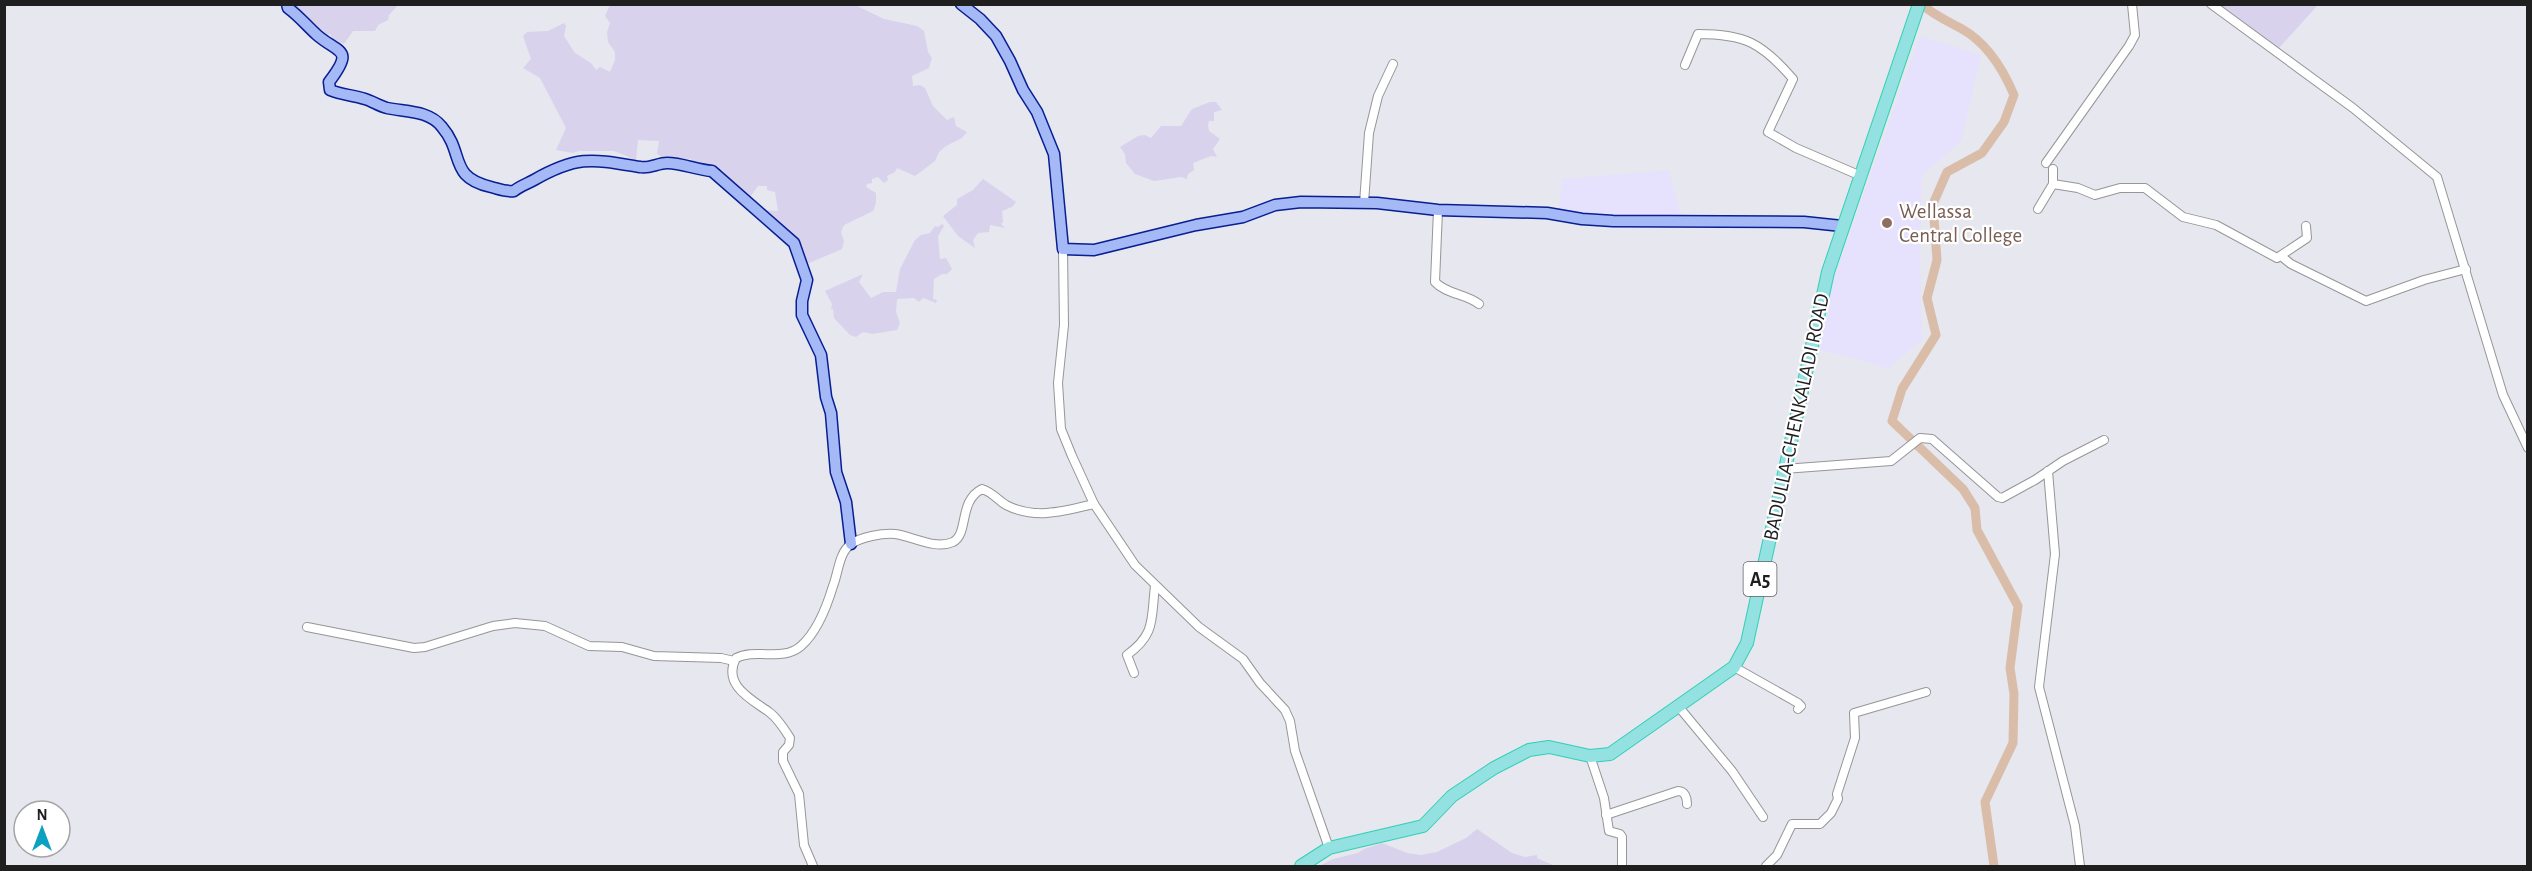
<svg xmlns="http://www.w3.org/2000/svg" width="2532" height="871" font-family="'Alegreya Sans',sans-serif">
  <rect width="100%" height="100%" fill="#e6e7ef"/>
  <!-- education -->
  <g fill="#e6e1fd">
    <path d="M1920 36 1981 55 1961 141 1922 175 1920 255 1922 339 1888 368 1815 348 1836 272Z"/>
    <path d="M1669 170 1680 214 1629 220 1558 211 1562 179Z"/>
  </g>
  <!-- farmland -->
  <g fill="#d9d2ed">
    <path d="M399 4 389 15 388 20 378 25 375 31H353L344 44 333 39 330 34 326 36 319 32 306 18 305 14 302 12 300 13 294 5Z"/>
    <path d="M610 5H855L884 19 917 26 924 31 928 52 932 58 929 68 912 76 913 86 920 85 925 88 933 106 947 120 954 117 956 126 967 132 962 138 946 146 939 152 935 161 915 176 897 168 895 172 887 176 888 180 884 183 878 177 872 179V183L867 184 866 187 876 193V203L873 211 844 225 841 232 844 241 842 249 807 264 762 210 778 211 775 192 767 190V186H758L751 196 729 181 723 171 715 168 698 166 691 159 664 158 657 154 659 141 638 140 636 160 614 151H579L573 153 556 150 566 128 540 78 523 68 531 59 523 36 527 32 548 31 564 23 566 26 564 36 575 53 591 63 596 70 600 67 610 72 615 60V52L608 42 607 32 610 23 605 16Z"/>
    <path d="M2213 5H2318L2278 49Z"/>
    <path d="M1210 102H1216L1222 110 1214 112V121H1209L1208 125 1209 131 1220 139 1213 149 1217 157 1211 156 1193 163 1194 170 1188 174 1187 179 1181 177 1154 181 1135 174 1126 163 1125 154 1120 147 1138 136 1145 135 1151 138 1161 126H1181L1192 109Z"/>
    <path d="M983 179 1016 202 1012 207 1002 211 1003 222 1001 224 1005 228 990 225 989 232 978 233 973 240 975 248 958 236 943 216 957 205V199L973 190Z"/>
    <path d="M942 224 944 226 938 236 940 259 946 258 952 269 947 274H942L934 279 933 299 937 300 936 303 923 298 919 302 914 298 897 299 896 312 900 323 897 330 872 334 863 332 856 337 850 335 834 318 833 309H831L832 304 825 291 863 274 859 282 871 298 883 292H896L900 269 915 240 921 235 930 233 935 226 938 227Z"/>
    <path d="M1477 829 1512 853 1525 857 1537 855V858L1555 866H1319L1333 859 1358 853 1364 849 1382 843 1407 853 1421 855 1437 852 1466 838Z"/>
  </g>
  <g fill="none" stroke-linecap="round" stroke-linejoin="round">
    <!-- river -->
    <path stroke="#dabda9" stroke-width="9" d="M1921 4C1934 15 1947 21 1962 29 1987 43 2003 69 2014 95L2004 122 1982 153 1947 172 1933 204 1937 260 1927 298 1936 335 1902 389 1892 421 1963 489 1975 508 1977 530 2018 606 2010 668 2014 694 2013 743 1985 802 1994 866"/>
    <defs>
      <g id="minor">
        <path d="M2211 4 2353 108 2437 177 2503 395 2528 448"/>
        <path d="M1685 65 1698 34C1745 34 1762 43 1793 79L1768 132 1796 148 1861 176"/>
        <path d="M2046 163 2129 46 2135 35 2132 4"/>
        <path d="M2053 169V184L2078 188 2095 195 2120 188H2145L2183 217 2216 225 2277 258 2307 238 2306 226"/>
        <path d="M1364 203 1369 133 1378 96 1393 64"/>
        <path d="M2038 209 2053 184"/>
        <path d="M1438 210 1435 282C1446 294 1466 294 1479 304"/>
        <path d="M1063 249 1064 325 1058 383 1061 429 1072 456 1094 504 1135 565 1199 627 1243 659 1260 683 1285 710 1290 721 1295 751 1329 848"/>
        <path d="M2281 256 2291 264 2366 301 2424 280 2466 269"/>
        <path d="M1784 469 1891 461 1920 438 1932 439 1998 497 2002 498 2035 480 2063 461 2104 440"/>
        <path d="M2048 471 2055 554 2039 687 2075 826 2080 866"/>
        <path d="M307 627 414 648 425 647 493 626 515 623 545 626 589 646 622 647 654 656 721 658 734 661"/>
        <path d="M1734 667 1798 703 1801 706 1798 709"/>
        <path d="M1134 673 1127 655C1156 634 1151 619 1155 586"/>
        <path d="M1678 706 1732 771 1763 817"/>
        <path d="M1590 756 1604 798 1609 831 1620 834 1622 837V866"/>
        <path d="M1606 815 1678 791C1685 791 1687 798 1687 804"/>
        <path d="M813 866 804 845 799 794 783 761V752L789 745 790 738C785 730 776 717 769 712 751 699 722 685 736 658 756 648 783 662 801 646 817 632 827 606 833 586 838 574 839 552 851 544 861 537 882 533 895 534 912 536 935 550 953 542 969 534 958 501 982 489 992 492 998 500 1006 505 1035 520 1065 511 1094 504"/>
        <path d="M1766 866 1777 855 1792 824H1820L1831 813 1838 799 1837 794 1855 738 1854 713 1926 692"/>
      </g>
      <g id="major">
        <path d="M287 4 288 8C299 16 307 26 317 35 339 54 355 48 329 82L330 90C342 95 353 95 365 99 372 101 379 106 387 108 405 112 429 110 442 127 465 154 448 177 491 187 499 189 506 192 514 191 520 186 527 184 534 180 578 155 592 159 640 167 649 169 658 163 667 163 682 163 697 170 712 171L794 243 807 280 802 301V315L821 355 826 397 831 413 836 472 846 502 851 544"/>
        <path d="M961 4 980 19 996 36 1010 61 1023 90 1037 112 1054 154 1063 249 1094 250 1196 225 1243 217 1275 205 1301 202 1377 203 1438 210 1547 213 1582 219 1613 221 1804 222 1842 226"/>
      </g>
      <path id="highway" d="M1301 866 1329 848 1423 826 1452 796 1494 768 1529 750 1549 747 1590 756 1610 754 1734 667 1747 643 1828 272 1919 4"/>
    </defs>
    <!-- minor casing -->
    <use href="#minor" stroke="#969696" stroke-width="10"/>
    <!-- major casing -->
    <use href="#major" stroke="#091e91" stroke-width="13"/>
    <!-- highway casing -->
    <use href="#highway" stroke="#30d0b5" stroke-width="14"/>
    <!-- minor -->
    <use href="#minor" stroke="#fff" stroke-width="8"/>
    <!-- major -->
    <use href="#major" stroke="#a4b9f6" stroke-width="10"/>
    <!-- highway -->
    <use href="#highway" stroke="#93e1e1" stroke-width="12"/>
  </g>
  <!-- markers -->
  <circle fill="#8d6e63" stroke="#fff" stroke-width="2" cx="1887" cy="223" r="6"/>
  <g text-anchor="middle" stroke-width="4.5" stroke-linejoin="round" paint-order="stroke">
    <!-- shield labels -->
    <rect fill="#fff" stroke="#626262" stroke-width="1.5" x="1743.5" y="562" width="33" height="34" rx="4.5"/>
    <g font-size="20" font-weight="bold" fill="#1f1f1f">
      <text x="1760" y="586">A5</text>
    </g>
    <!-- education labels -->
    <g font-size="21" fill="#785e54" stroke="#fff" text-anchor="start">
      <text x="1899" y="218">Wellassa<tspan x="1899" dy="24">Central College</tspan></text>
    </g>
    <!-- street labels -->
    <g font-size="21" fill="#1f1f1f" stroke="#fff">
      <text transform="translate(1796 417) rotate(-78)" y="7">BADULLA-CHENKALADI ROAD</text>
    </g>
  </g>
  <!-- border -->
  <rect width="2532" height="871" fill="none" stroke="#1f1f1f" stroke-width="12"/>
  <!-- north arrow -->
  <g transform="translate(42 829)"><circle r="28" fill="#ffffff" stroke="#a5a5a5" stroke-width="1.5"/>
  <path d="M0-4.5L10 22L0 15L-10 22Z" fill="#0da1c1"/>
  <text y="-9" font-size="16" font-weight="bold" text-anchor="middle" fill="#1f1f1f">N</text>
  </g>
</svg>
